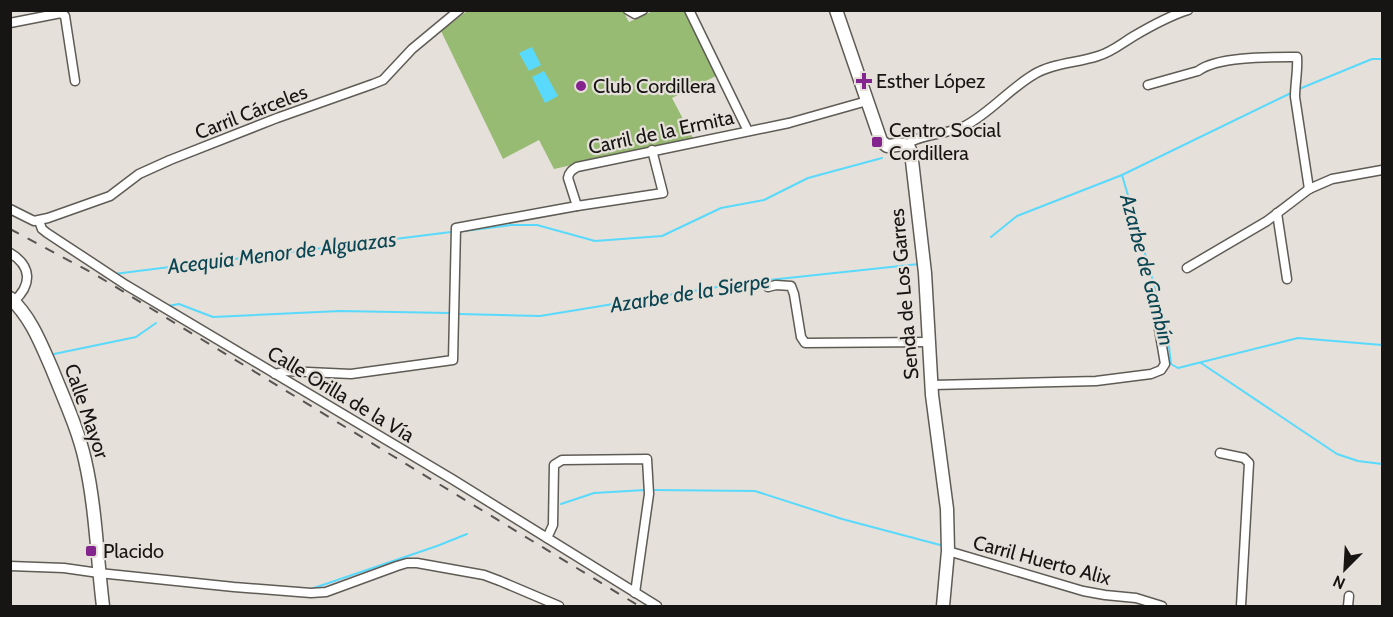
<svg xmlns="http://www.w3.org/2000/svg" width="1393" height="617" font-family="Cabin,sans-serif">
  <rect width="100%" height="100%" fill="#e5e0d9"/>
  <!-- green -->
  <path fill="#98bb73" d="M467 11H623L629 22 653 11H686L718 75 672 98 693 138 554 169 539 140 503 159 441 31Z"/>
  <!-- water -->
  <g fill="#59dafd">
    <path d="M532 47 541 65 529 71 519 53Z"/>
    <path d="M544 71 558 96 545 103 532 77Z"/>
  </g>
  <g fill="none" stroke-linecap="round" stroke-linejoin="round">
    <!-- stream -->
    <g stroke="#59dafd" stroke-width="2">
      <path d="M1299 89 1372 59H1382"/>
      <path d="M1122 175 1167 329 1171 364 1178 368 1298 338 1382 345"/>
      <path d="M464 231 511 225H537L595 241 662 236 721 208 764 200 808 178 882 158"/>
      <path d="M991 237 1017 216 1122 175 1291 93"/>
      <path d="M114 274 451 232"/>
      <path d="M168 306 179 304 213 317 340 311 449 313"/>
      <path d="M460 314 540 316 742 283 919 264"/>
      <path d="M54 354 136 337 156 323"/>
      <path d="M1201 363 1337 454 1358 461 1382 464"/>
      <path d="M655 490 755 491 842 519 944 546"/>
      <path d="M561 504 594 493 645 490"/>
      <path d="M311 589 437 546 467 534"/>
    </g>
    <defs>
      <g id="street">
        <path d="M628 10 635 14 643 10"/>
        <path d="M689 10 748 131"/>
        <path d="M10 23 61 13 65 16 75 81"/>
        <path d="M1148 85 1198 71C1217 56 1272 57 1297 57 1298 71 1295 83 1295 97L1309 189"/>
        <path d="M907 145C915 135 948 134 963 127 989 114 1008 90 1033 75 1052 63 1077 63 1098 56 1112 52 1122 43 1134 36 1151 26 1169 16 1188 10"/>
        <path d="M577 206 663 193 652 150"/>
        <path d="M10 209 34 221 48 218 110 196 139 174 170 160 277 118 373 84 383 80 412 49 459 10"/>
        <path d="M1277 213 1287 279"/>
        <path d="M39 221 42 229 47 233 126 285 452 479 657 606"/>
        <path d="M10 253C32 266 32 285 14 301"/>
        <path d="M1187 268 1267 221 1309 189 1332 179 1382 170"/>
        <path d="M768 287 776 285 791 286 794 294 801 337 805 343 929 342"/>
        <path d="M275 374 286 371 351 374 453 360 456 228 577 206 568 178C569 172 572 170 577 167L789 123 867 101"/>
        <path d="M932 385 1096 381 1151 374 1161 370 1165 364 1158 323"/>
        <path d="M1220 453 1244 458 1249 463 1241 606"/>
        <path d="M547 538 553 525 554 465 562 460 647 459 649 494 635 593"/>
        <path d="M948 551 1083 591 1105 595 1136 598 1162 606"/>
        <path d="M10 566 64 568 99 573 234 587 311 593 326 592 397 566 407 563H417L484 575 500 581 559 606"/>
        <path d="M1348 606 1349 596"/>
      </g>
      <g id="secondary">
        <path d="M836 10 881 141 887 146C896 146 907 140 911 152L925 273 932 395 947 509 948 551 943 606"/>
        <path d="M10 298C31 317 41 344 52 369 64 399 78 429 85 460 96 508 97 558 103 606"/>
      </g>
    </defs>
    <!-- street casing -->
    <use href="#street" stroke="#5f5b55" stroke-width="11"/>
    <!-- secondary casing -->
    <use href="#secondary" stroke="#5f5b55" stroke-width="15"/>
    <!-- street -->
    <use href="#street" stroke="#fff" stroke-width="8"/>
    <!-- secondary -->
    <use href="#secondary" stroke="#fff" stroke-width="12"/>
    <!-- rail -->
    <path stroke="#575451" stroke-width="2" stroke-dasharray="10 10" stroke-linecap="butt" d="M10 229 96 275 639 606"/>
  </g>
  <!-- markers -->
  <g fill="#84248e" stroke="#e5e0d9" stroke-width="2">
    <path d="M861 72h6v6h6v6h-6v6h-6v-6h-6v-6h6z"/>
    <circle cx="581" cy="86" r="6"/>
    <rect x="871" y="136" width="12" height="12" rx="3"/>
    <rect x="85" y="545" width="12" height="12" rx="3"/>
  </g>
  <g text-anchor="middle" stroke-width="4.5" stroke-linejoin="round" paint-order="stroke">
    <!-- poi labels -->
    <g font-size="20" fill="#171513" stroke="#e5e0d9" text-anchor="start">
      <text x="876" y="88">Esther López</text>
      <text x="593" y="93">Club Cordillera</text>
      <text x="889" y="137">Centro Social<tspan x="889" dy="23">Cordillera</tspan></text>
      <text x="103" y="558">Placido</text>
    </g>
    <!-- street labels -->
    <g font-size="20" fill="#171513" stroke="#e5e0d9">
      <text transform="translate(251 112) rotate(-21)" y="7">Carril Cárceles</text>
      <text transform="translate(661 132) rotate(-12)" y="7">Carril de la Ermita</text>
      <text transform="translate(904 294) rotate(-95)" y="7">Senda de Los Garres</text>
      <text transform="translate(341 394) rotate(31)" y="7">Calle Orilla de la Vía</text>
      <text transform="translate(87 411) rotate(71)" y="7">Calle Mayor</text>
      <text transform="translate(1042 560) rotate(15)" y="7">Carril Huerto Alix</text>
    </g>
    <!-- water labels -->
    <g font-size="21" font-style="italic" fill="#0a4553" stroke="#e5e0d9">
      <text transform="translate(282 253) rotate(-7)" y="7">Acequia Menor de Alguazas</text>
      <text transform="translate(1147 270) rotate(75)" y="7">Azarbe de Gambín</text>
      <text transform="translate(690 293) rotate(-9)" y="7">Azarbe de la Sierpe</text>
    </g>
  </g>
  <!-- border -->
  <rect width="1393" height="617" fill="none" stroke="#171513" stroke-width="24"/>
  <!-- north arrow -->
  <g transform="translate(1345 569) rotate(204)" stroke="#e5e0d9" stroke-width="4.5" paint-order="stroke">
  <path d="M0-4.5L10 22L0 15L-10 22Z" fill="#171513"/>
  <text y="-9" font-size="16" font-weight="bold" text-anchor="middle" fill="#171513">N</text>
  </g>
</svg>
